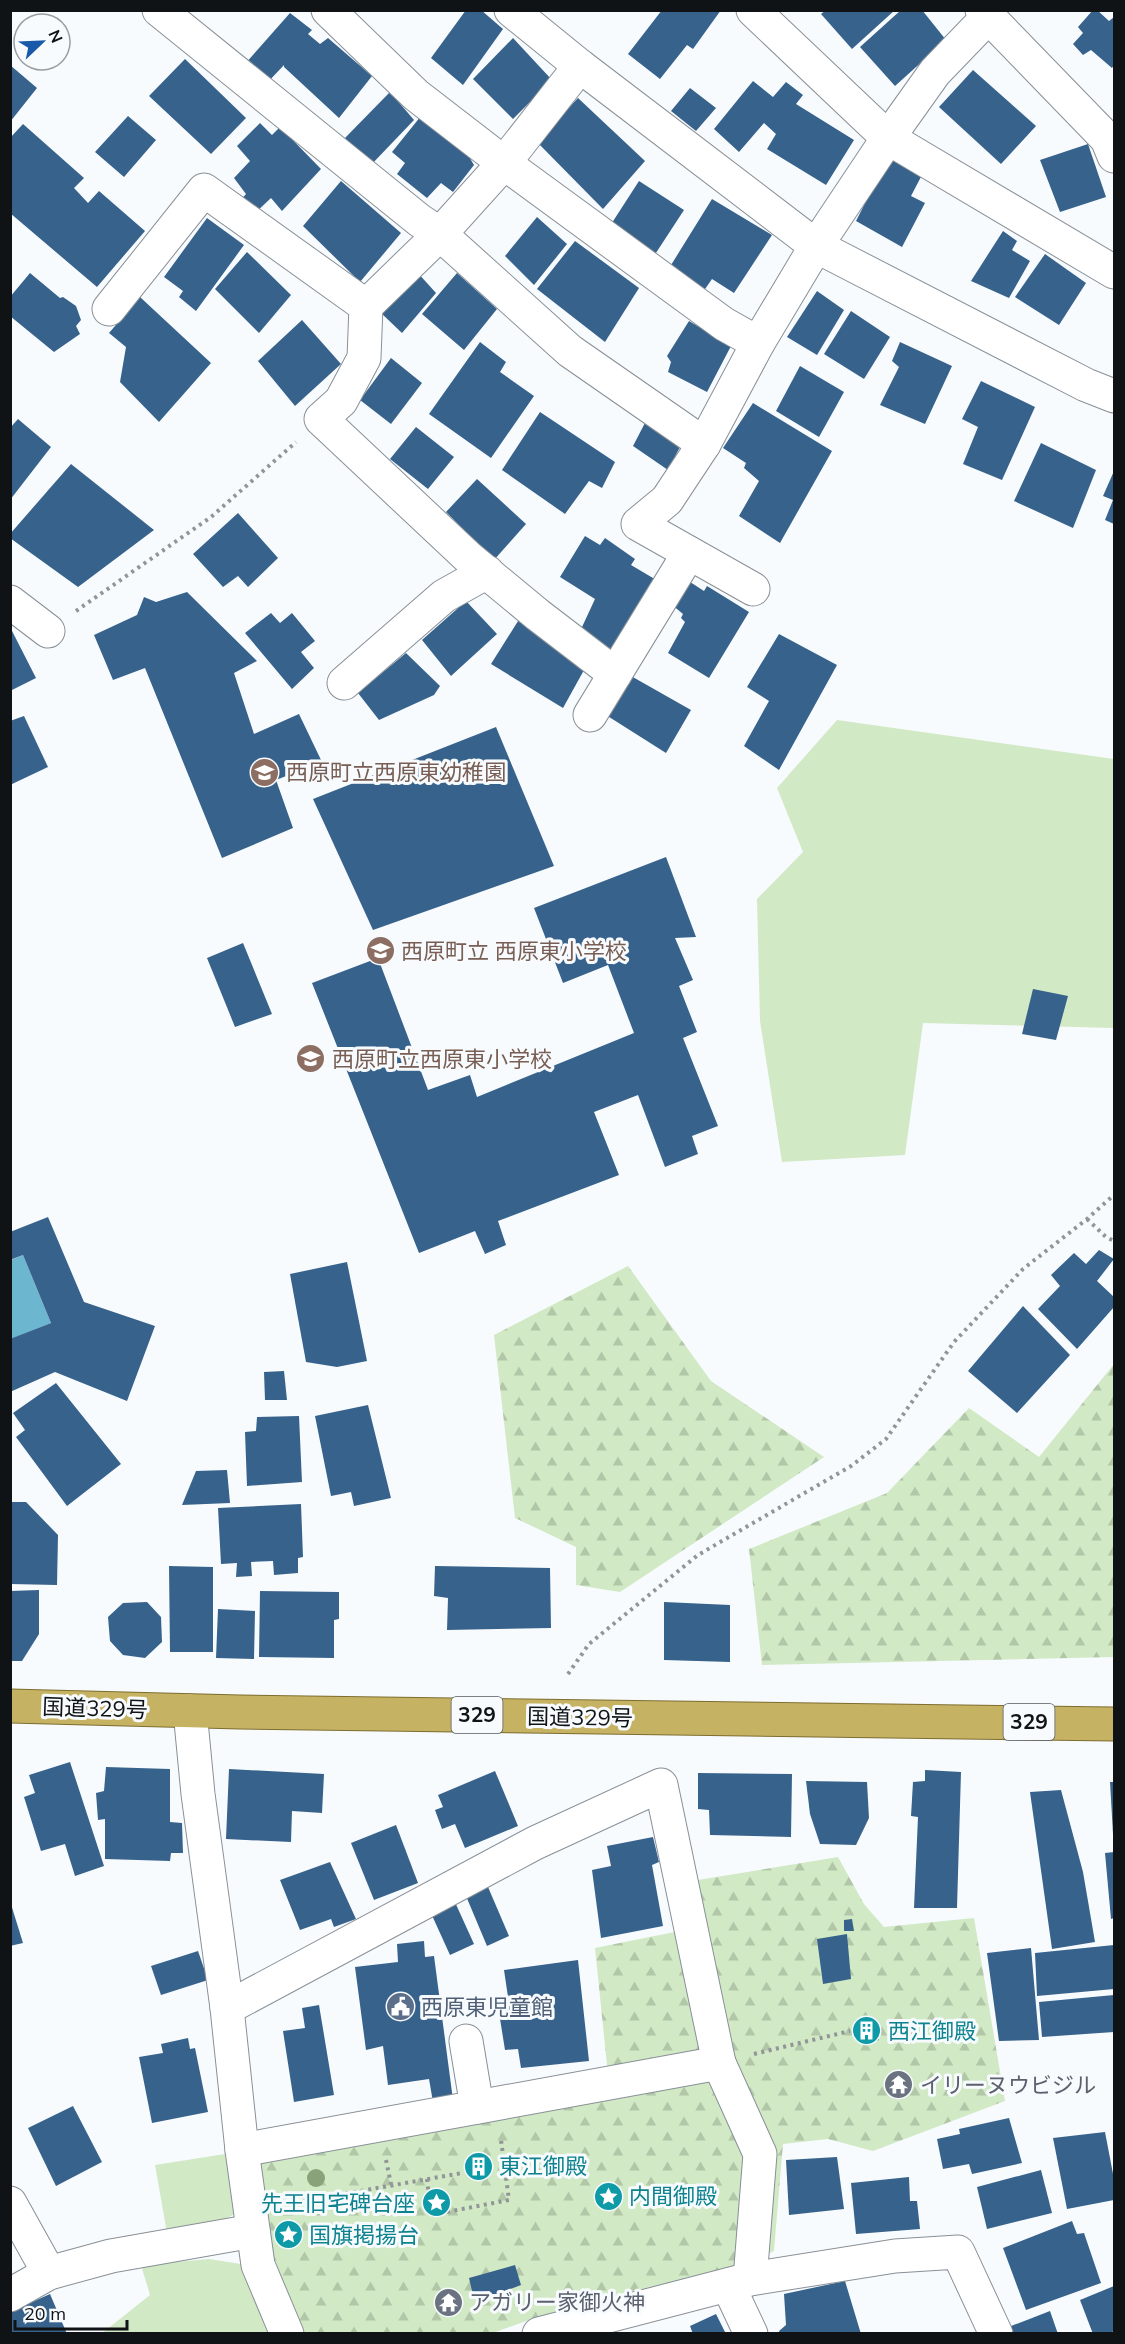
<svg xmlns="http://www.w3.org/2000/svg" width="1125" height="2344" font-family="Mulish,'Noto Sans JP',sans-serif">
  <defs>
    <pattern id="forest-firs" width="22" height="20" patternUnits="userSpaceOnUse" patternTransform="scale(1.5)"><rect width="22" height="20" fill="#d1e9c5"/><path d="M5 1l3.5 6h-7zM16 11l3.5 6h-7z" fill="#b2c7a8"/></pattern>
  </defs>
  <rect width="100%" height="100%" fill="#f8fbfe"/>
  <!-- green -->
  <g fill="#d1e9c5">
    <path d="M837 720 1114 759V1028L923 1023 905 1155 782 1162 760 1021 757 899 803 852 777 788Z"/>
    <path d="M225 2154 235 2214 215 2224 167 2233 155 2165Z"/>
    <path d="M209 2259 241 2264 271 2333 101 2334 150 2295 141 2265Z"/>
  </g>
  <!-- forest -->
  <g fill="url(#forest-firs)">
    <path d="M628 1266 711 1381 824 1457 620 1592 576 1585V1547L515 1518 494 1335Z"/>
    <path d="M1114 1364V1657L762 1665 749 1549 887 1493 969 1408 1039 1457Z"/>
    <path d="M838 1857 864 1904 884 1927 974 1918 1005 2101 873 2151 828 2139 783 2144 774 2251 731 2272 529 2320 493 2333H301L281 2284 270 2240 259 2153 610 2094 595 1948 704 1926 698 1880Z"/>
  </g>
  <!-- water -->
  <path fill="#6cb6cf" d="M23 1255 51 1323 11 1339V1260Z"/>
  <!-- building -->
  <g fill="#37628b">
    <path d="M466 10H481L503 29 463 85 431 58Z"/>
    <path d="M662 10H721L693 49 687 45 660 79 628 54Z"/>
    <path d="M826 10H895L852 49 821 14Z"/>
    <path d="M901 10H922L946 40 895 86 860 47Z"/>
    <path d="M1093 10H1097L1109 21 1114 17V65L1112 68 1091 50 1083 55 1073 44 1083 33 1078 27Z"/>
    <path d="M290 13 312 30 308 34 320 44 328 38 372 76 339 118 284 67V65L267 83 245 64Z"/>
    <path d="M513 38 552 80 513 119 473 79Z"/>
    <path d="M185 59 246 118 211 154 149 96Z"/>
    <path d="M10 65 37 88 10 122Z"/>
    <path d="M973 70 1036 126 1001 164 939 107Z"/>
    <path d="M753 81 773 97 786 82 803 95 796 104 854 140 826 185 767 149 776 134 764 123 739 152 714 129Z"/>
    <path d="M690 88 716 108 696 131 671 111Z"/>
    <path d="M390 92 414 120 370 166 345 138Z"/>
    <path d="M578 98 645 161 603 209 537 142Z"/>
    <path d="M128 116 156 140 124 177 95 152Z"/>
    <path d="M421 116 465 150 474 165 453 192 441 183 427 198 397 174 405 163 392 152Z"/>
    <path d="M260 123 272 135 280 127 321 169 282 211 271 198 252 216 239 202 246 194 234 178 250 161 237 146Z"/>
    <path d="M23 124 84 178 74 188 88 203 99 191 145 231 97 287 10 213V138Z"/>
    <path d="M1088 144 1106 197 1060 212 1040 160Z"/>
    <path d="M888 158 923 173 911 196 925 203 902 247 856 221Z"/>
    <path d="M341 181 401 233 360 282 303 226Z"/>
    <path d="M639 181 684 210 652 259 608 229Z"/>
    <path d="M712 199 772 235 734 293 712 279 696 302 663 278Z"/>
    <path d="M537 217 567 244 534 285 505 256Z"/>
    <path d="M207 218 244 245 196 311 179 297 183 291 164 277Z"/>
    <path d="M1003 231 1017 241 1012 250 1030 261 1009 298 971 281Z"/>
    <path d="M575 241 639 288 605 342 537 289Z"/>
    <path d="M247 252 291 295 259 333 215 289Z"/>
    <path d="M1045 254 1086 283 1059 325 1015 297Z"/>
    <path d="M417 272 436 293 402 333 380 312Z"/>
    <path d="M30 273 60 298 63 297 76 306 81 320 76 326 80 334 54 352 10 316V297Z"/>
    <path d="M457 273 497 309 464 350 422 314Z"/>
    <path d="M817 291 844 310 817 355 787 337Z"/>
    <path d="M140 297 211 363 159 422 120 382 126 347 109 333Z"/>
    <path d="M851 311 890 337 864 379 824 354Z"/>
    <path d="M302 320 341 364 295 406 258 361Z"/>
    <path d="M689 321 731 346 707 392 668 372 671 362 667 356Z"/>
    <path d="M480 342 506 362 500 372 534 396 491 458 429 414Z"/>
    <path d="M900 342 952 366 925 424 880 405 899 367 892 361Z"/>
    <path d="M391 358 422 383 391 424 360 400Z"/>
    <path d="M800 366 844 392 819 437 776 411Z"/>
    <path d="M981 381 1035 407 1002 480 963 464 978 427 962 419Z"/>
    <path d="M753 403 832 451 780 543 739 516 759 481 744 468 746 463 723 448Z"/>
    <path d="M540 412 615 462 602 488 589 481 565 514 502 470Z"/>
    <path d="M18 419 51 447 10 500V428Z"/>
    <path d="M646 421 682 443 668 470 633 446Z"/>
    <path d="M416 427 454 457 428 489 390 459Z"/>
    <path d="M1041 443 1096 470 1073 528 1014 501Z"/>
    <path d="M71 464 154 530 78 587 10 538V534Z"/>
    <path d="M1114 471V524L1105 520 1113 500 1103 496Z"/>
    <path d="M477 479 526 524 494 560 446 512Z"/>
    <path d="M238 513 278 558 248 587 238 576 223 587 193 554Z"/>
    <path d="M585 536 600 545 605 538 635 559 631 565 658 581 612 660 576 640 595 599 560 577Z"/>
    <path d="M687 580 704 591 707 586 749 612 709 678 668 653 685 622 681 618 683 614 671 604Z"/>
    <path d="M187 592 257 661 234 673 254 734 299 714 322 762 276 780 293 828 222 858 145 668 113 680 94 635 137 615 144 597 156 602Z"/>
    <path d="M466 601 497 634 451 676 422 640Z"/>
    <path d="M271 613 280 623 292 613 315 641 301 652 314 668 292 689 245 633Z"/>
    <path d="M520 618 589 661 563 708 491 664Z"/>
    <path d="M10 627 36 678 10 691Z"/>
    <path d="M779 634 837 665 779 770 744 746 769 701 747 687Z"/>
    <path d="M406 653 440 686 434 695 379 720 358 693Z"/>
    <path d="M631 676 691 710 666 753 606 715Z"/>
    <path d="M24 716 48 767 10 785V721Z"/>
    <path d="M496 727 554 866 373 930 313 799Z"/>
    <path d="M666 857 696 937 675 938 693 980 679 986 697 1032 683 1038 718 1126 692 1136 698 1154 665 1167 638 1095 594 1112 619 1175 498 1221 506 1245 485 1254 475 1231 419 1253 312 983 378 958 428 1090 470 1075 477 1097 634 1033 608 965 563 983 534 908Z"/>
    <path d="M243 943 272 1014 235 1027 207 958Z"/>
    <path d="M1033 989 1068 996 1056 1040 1022 1034Z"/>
    <path d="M48 1217 84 1302 155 1326 127 1401 55 1372 10 1392V1339L51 1323 23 1255 10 1260V1232Z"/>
    <path d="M1099 1250 1114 1259 1097 1281 1114 1297V1307L1077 1349 1038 1309 1060 1286 1051 1275 1074 1253 1086 1264Z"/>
    <path d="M347 1262 367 1361 337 1367 306 1362 290 1274Z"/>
    <path d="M1023 1306 1070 1355 1017 1413 968 1371Z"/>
    <path d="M284 1371 287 1400H265L264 1372Z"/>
    <path d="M56 1383 121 1464 67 1506 16 1437 25 1430 13 1413Z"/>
    <path d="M368 1405 391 1498 354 1506 351 1492 331 1496 315 1416Z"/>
    <path d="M299 1416 302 1482 247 1486 245 1432 256 1431 257 1417Z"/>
    <path d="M227 1470 230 1503 182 1505 196 1471Z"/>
    <path d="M10 1502H26L58 1535 57 1585 10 1584Z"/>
    <path d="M301 1504 303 1557 298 1558V1573L274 1575 273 1561 251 1562 252 1576 236 1577 237 1563 221 1564 218 1508Z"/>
    <path d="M169 1566 213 1567V1652H170Z"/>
    <path d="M435 1566 550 1568 551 1628 447 1630 448 1598 434 1596Z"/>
    <path d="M39 1590V1634L22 1661H10V1591Z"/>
    <path d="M260 1591 339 1592V1619L334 1620V1658L259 1657Z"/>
    <path d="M147 1602 161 1617 162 1642 145 1658 123 1655 110 1641 108 1617 123 1603Z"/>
    <path d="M664 1602 730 1605V1662L664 1660Z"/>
    <path d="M218 1609 255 1611 254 1659 216 1658Z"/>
    <path d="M70 1762 104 1866 75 1876 65 1844 41 1851 24 1797 35 1793 29 1775Z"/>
    <path d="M106 1767 170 1769V1822L182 1823 183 1853H171L170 1861 105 1859V1819L98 1820 96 1793 104 1791Z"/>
    <path d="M229 1769 324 1774 322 1813 292 1811 291 1842 226 1839Z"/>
    <path d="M925 1770 961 1772 957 1908H914L918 1817 911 1816 913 1782 925 1781Z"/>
    <path d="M495 1771 518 1826 465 1848 455 1824 442 1829 435 1810 443 1807 438 1795Z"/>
    <path d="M698 1773 792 1774 791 1837 710 1835 709 1810 698 1809Z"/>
    <path d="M806 1781 867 1782 869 1818 856 1845 820 1844 810 1814Z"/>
    <path d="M1110 1782H1114V1834H1113Z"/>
    <path d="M1061 1790 1083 1872 1095 1942 1052 1949 1030 1792Z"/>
    <path d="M396 1825 418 1883 374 1900 351 1843Z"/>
    <path d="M653 1837 659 1862 652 1865 663 1926 601 1938 592 1870 611 1866 607 1846Z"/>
    <path d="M1114 1852V1918L1111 1919 1105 1853Z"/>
    <path d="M330 1862 356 1919 334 1927 331 1919 300 1930 280 1880Z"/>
    <path d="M488 1887 509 1936 487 1946 466 1896Z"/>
    <path d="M454 1900 474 1944 450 1955 430 1911Z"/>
    <path d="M10 1901 23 1943 10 1946Z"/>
    <path d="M852 1919 854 1931H844V1920Z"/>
    <path d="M847 1934 851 1979 823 1984 817 1939Z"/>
    <path d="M424 1941 425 1957 434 1956 453 2100 433 2102 429 2079 388 2085 383 2046 366 2050 355 1967 398 1962 397 1944Z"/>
    <path d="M1114 1945V1989L1037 1996 1035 1953Z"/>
    <path d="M1031 1948 1039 2040 999 2041 987 1953Z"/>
    <path d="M198 1951 208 1980 161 1995 151 1966Z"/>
    <path d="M578 1960 589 2061 521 2068 518 2049 505 2050 497 2000 508 1997 504 1970Z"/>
    <path d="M1114 1995V2032L1042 2037 1039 2002Z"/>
    <path d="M319 2005 334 2095 294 2102 283 2031 305 2028 302 2008Z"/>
    <path d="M871 2016 879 2040 863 2045 855 2021Z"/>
    <path d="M188 2038 190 2049 195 2048 208 2112 152 2123 139 2057 163 2053 161 2044Z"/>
    <path d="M73 2106 102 2162 56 2186 28 2128Z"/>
    <path d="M1009 2118 1022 2163 972 2174 969 2164 943 2169 937 2139 960 2134 959 2129Z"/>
    <path d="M1105 2132 1114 2179V2200L1067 2209 1053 2138Z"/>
    <path d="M487 2156 489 2173 471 2176 468 2159Z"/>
    <path d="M837 2157 844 2209 789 2215 786 2160Z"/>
    <path d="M1041 2170 1052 2213 987 2229 977 2187Z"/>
    <path d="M909 2177 910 2201H917L920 2229 856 2234 851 2183Z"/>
    <path d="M1072 2221 1077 2234 1084 2233 1101 2283 1026 2310 1003 2248Z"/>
    <path d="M515 2265 521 2285 490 2297 487 2291 473 2295 469 2278Z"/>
    <path d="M845 2281 861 2334H780L779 2331 786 2325 784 2294Z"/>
    <path d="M1114 2286V2331L1108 2334H1093L1080 2300Z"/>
    <path d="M50 2294 67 2334H10V2312Z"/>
    <path d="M1050 2311 1058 2334H1008L1006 2328Z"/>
    <path d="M716 2314 726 2334H693L690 2326Z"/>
  </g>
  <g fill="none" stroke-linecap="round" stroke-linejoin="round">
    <defs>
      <g id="minor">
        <path d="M159 10 419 220 440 234 570 351 704 444"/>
        <path d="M328 10 416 95 504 163 724 324 758 343"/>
        <path d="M511 10 580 66 816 246 1086 385 1114 396"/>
        <path d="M753 10 888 138 1114 272"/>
        <path d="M982 10 1107 139 1114 156"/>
        <path d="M580 66 504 163 440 234 366 306 364 358 341 401 321 419 469 558 538 615 615 674"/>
        <path d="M109 309 204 190 366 306"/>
        <path d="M753 589 638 524 667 500 704 444 758 343 816 246 888 138 935 72 988 17"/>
        <path d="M10 602 48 631"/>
        <path d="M344 683 444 596 487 572"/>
        <path d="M590 715 689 553"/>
        <path d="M190 1711 198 1794 227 2008 242 2150 258 2265 287 2334"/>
        <path d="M227 2008 535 1843 661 1785 719 2063"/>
        <path d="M466 2041 477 2107"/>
        <path d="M242 2150 719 2063 760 2154 750 2279"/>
        <path d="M10 2203 49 2273"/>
        <path d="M728 2285 751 2334"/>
        <path d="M10 2295 49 2273 111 2256 253 2231"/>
        <path d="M539 2334 750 2279 895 2256 958 2252 996 2334"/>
      </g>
      <path id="trunk" d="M10 1706 240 1712 1114 1724"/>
    </defs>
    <!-- minor casing -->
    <use href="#minor" stroke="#889097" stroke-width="35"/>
    <!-- trunk casing -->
    <use href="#trunk" stroke="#7d6d2f" stroke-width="35"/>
    <!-- path -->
    <g stroke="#929598" stroke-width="4" stroke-dasharray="3 4.5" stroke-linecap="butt">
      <path d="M76 611 211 517 296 442"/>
      <path d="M1087 1219 1106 1237 1114 1241"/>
      <path d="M568 1674 589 1644 698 1555 851 1466 886 1439 954 1342 1023 1269 1087 1219 1114 1195"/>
      <path d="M754 2054 850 2031"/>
      <path d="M386 2160 391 2184"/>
      <path d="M427 2179 431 2215 509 2200 501 2140"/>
      <path d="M287 2204 462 2173"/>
    </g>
    <!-- minor -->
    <use href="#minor" stroke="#fff" stroke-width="33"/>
    <!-- trunk -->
    <use href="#trunk" stroke="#c6b263" stroke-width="33"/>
  </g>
  <!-- trees -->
  <circle fill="#8aa279" cx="316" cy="2178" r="9"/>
  <!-- icons -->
  <defs>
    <symbol id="school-disc" viewBox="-11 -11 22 22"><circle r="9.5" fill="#8d6e63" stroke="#f8fbfe"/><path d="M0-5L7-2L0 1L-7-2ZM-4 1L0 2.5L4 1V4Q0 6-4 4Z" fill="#fff"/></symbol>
    <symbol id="civic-disc" viewBox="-11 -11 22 22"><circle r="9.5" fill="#5c6f8a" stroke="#f8fbfe"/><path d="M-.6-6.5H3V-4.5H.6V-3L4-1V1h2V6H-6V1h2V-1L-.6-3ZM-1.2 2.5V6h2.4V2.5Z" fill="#fff"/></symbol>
    <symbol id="building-disc" viewBox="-11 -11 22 22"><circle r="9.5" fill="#0f9aa8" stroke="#f8fbfe"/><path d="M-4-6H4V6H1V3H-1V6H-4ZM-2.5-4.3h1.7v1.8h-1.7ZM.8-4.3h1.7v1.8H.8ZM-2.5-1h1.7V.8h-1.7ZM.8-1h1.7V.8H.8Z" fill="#fff"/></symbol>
    <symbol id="temple-disc" viewBox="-11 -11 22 22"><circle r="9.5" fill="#6b7280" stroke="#f8fbfe"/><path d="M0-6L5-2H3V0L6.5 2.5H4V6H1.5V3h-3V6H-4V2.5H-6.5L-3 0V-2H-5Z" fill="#fff"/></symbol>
    <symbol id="sight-disc" viewBox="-11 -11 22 22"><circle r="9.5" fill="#0f9aa8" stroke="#f8fbfe"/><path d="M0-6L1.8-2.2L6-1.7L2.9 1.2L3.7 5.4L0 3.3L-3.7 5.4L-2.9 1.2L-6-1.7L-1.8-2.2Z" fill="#fff"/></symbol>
  </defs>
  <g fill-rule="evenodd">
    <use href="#school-disc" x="248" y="756" width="33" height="33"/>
    <use href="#school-disc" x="364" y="934" width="33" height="33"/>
    <use href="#school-disc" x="294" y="1042" width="33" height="33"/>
    <use href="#civic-disc" x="384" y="1990" width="33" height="33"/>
    <use href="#building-disc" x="850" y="2014" width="33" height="33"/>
    <use href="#temple-disc" x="882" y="2068" width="33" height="33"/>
    <use href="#building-disc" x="462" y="2150" width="33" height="33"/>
    <use href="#sight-disc" x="592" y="2180" width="33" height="33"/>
    <use href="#sight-disc" x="420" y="2186" width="33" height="33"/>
    <use href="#sight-disc" x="272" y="2218" width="33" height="33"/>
    <use href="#temple-disc" x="432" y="2286" width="33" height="33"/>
  </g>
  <g text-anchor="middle" stroke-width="6" stroke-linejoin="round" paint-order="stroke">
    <!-- shield labels -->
    <g fill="#f8fbfe" stroke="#56595c" stroke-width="1.5">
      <rect x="451.5" y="1697" width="51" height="36" rx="4.5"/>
      <rect x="1003.5" y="1704" width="51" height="36" rx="4.5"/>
    </g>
    <g font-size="21" font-weight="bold" fill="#101316">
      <text x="477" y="1722">329</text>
      <text x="1029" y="1729">329</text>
    </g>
    <!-- education labels -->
    <g font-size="22" fill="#785e54" stroke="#f8fbfe" text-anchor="start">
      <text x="286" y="780">西原町立西原東幼稚園</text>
      <text x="401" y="959">西原町立 西原東小学校</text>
      <text x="332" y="1067">西原町立西原東小学校</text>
    </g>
    <!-- street labels -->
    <g font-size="22" fill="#101316" stroke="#f8fbfe">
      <text transform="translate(95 1708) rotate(2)" y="8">国道329号</text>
      <text transform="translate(580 1717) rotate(1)" y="8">国道329号</text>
    </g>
    <!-- service labels -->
    <g font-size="22" fill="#4e5e75" stroke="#f8fbfe" text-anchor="start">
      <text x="421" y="2015">西原東児童館</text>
    </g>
    <!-- culture labels -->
    <g font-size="22" fill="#0d838f" stroke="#f8fbfe" text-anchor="start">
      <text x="888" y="2039">西江御殿</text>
      <text x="499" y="2174">東江御殿</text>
      <text x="629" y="2204">内間御殿</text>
      <text x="415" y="2211" text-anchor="end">先王旧宅碑台座</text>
      <text x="309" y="2243">国旗掲揚台</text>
    </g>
    <!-- worship labels -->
    <g font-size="22" fill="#5b616d" stroke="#f8fbfe" text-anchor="start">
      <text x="920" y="2093">イリーヌウビジル</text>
      <text x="469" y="2310">アガリー家御火神</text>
    </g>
  </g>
  <!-- border -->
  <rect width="1125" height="2344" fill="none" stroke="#101316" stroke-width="24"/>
  <!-- north arrow -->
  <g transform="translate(42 42) rotate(67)"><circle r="28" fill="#f8fbfe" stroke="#9b9ea1" stroke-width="1.5"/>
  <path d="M0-4.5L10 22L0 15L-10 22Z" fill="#1959a9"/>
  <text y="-9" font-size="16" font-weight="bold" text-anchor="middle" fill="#101316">N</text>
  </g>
  <!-- scale -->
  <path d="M15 2320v9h112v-9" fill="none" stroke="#101316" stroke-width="3"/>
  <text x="24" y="2320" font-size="18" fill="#101316" stroke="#f8fbfe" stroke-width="4.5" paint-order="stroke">20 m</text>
</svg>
